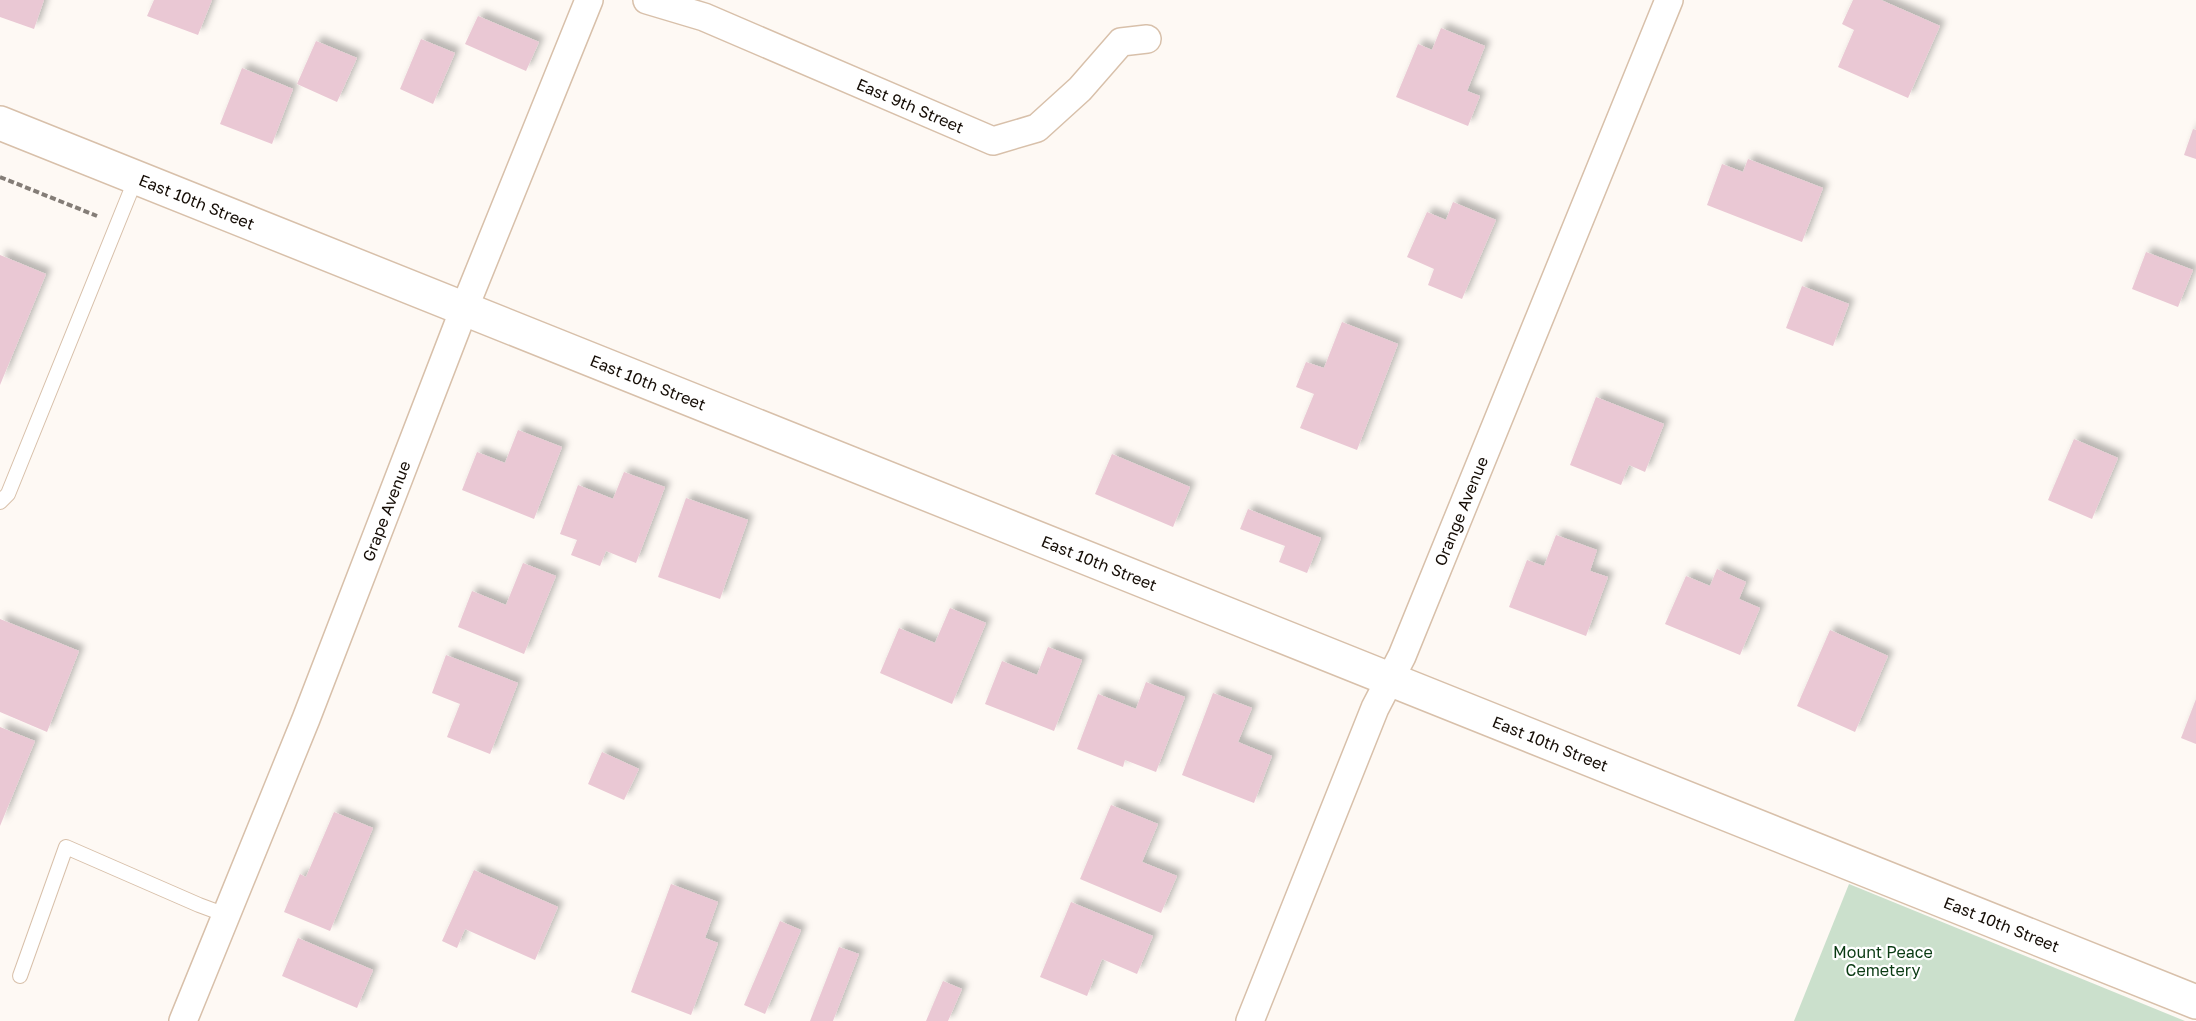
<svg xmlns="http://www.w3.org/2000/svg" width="2196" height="1021" font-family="'Golos Text',sans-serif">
  <defs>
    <filter id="shadow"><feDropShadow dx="5.5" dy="-5.5" stdDeviation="3" flood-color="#0004"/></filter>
  </defs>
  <rect width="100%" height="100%" fill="#fef9f4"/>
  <!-- green -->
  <path fill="#cbe0cc" d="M1849 884 2185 1021H1794Z"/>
  <!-- building -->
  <g fill="#eac8d4" filter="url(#shadow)">
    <path d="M0 0H44L34 29 0 17Z"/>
    <path d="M154 0H212L198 35 147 16Z"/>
    <path d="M1853 0H1881L1940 26 1908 98 1838 67 1854 30 1842 24Z"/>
    <path d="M478 16 539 42 526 71 465 44Z"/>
    <path d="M1441 28 1485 46 1467 91 1480 96 1468 126 1396 97 1418 44 1432 50Z"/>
    <path d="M421 39 455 53 433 104 400 89Z"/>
    <path d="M316 41 357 58 337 102 297 84Z"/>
    <path d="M242 68 293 89 272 144 220 124Z"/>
    <path d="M2193 129 2196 130V159L2184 155Z"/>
    <path d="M1748 159 1823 188 1802 242 1707 205 1722 164 1743 172Z"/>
    <path d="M1453 202 1496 220 1462 299 1428 285 1434 269 1407 257 1427 212 1446 220Z"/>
    <path d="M2146 252 2193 270 2178 307 2132 289Z"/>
    <path d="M0 255 46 274 0 385Z"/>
    <path d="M1802 286 1849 304 1833 346 1786 328Z"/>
    <path d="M1342 322 1398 344 1357 450 1300 428 1314 394 1296 387 1306 362 1324 368Z"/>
    <path d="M1596 397 1664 424 1645 472 1629 465 1621 485 1570 465Z"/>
    <path d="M518 430 562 447 534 519 462 490 477 452 505 463Z"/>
    <path d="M2074 439 2118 458 2092 519 2048 500Z"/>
    <path d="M1112 454 1190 487 1173 527 1095 494Z"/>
    <path d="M624 472 665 487 636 563 606 551 600 566 571 555 577 540 560 534 578 485 613 499Z"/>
    <path d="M686 498 748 520 720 599 658 577Z"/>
    <path d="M1248 509 1321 538 1307 573 1279 562 1285 546 1240 529Z"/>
    <path d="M1556 535 1597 550 1590 571 1608 577 1586 636 1509 607 1527 560 1544 566Z"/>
    <path d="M523 563 556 576 524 654 458 627 472 591 506 605Z"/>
    <path d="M1717 569 1746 582 1739 599 1760 608 1740 655 1665 624 1686 576 1710 586Z"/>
    <path d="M950 608 986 623 952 704 880 673 899 628 935 643Z"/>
    <path d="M0 619 79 651 47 732 0 712Z"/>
    <path d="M1830 630 1888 656 1855 732 1797 706Z"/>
    <path d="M1048 647 1082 660 1054 731 985 704 1002 661 1037 675Z"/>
    <path d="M446 655 518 683 490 754 447 737 460 704 432 693Z"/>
    <path d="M1146 682 1185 697 1156 772 1125 760 1123 767 1077 749 1098 694 1136 709Z"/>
    <path d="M1213 693 1252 708 1238 742 1272 756 1254 803 1182 775Z"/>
    <path d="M2196 699V744L2181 738Z"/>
    <path d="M0 727 35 741 0 826Z"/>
    <path d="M602 752 639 769 624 800 588 784Z"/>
    <path d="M1111 805 1158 824 1142 862 1177 876 1161 913 1080 879Z"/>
    <path d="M334 812 373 828 330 931 284 912 300 874 306 877Z"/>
    <path d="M474 870 558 907 535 960 465 929 457 948 442 941Z"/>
    <path d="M671 884 718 902 705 938 718 943 691 1015 631 992Z"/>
    <path d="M1071 902 1153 936 1137 974 1102 959 1087 996 1040 977Z"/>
    <path d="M780 921 801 930 765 1014 744 1005Z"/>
    <path d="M298 938 373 970 357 1008 282 976Z"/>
    <path d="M839 947 859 954 833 1021H810Z"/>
    <path d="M943 981 962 989 948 1021H926Z"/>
  </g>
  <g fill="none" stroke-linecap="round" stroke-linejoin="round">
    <defs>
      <g id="lane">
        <path d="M0 502 8 494 136 178"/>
        <path d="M20 976 66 847 199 905 226 915"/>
      </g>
      <g id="street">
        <path id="s1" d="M647 0 704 17 993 141 1037 128 1080 89 1121 42 1147 39"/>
        <path id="s2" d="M183 1021 306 719 464 309 589 0"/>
        <path id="s3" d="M1250 1021 1375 708 1402 656 1669 0"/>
      </g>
      <g id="secondary">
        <path id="s4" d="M0 123 2196 1002"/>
      </g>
    </defs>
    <!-- lane casing -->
    <use href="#lane" stroke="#d8c0aa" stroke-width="16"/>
    <!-- street casing -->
    <use href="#street" stroke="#d8c0aa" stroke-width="30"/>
    <!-- secondary casing -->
    <use href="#secondary" stroke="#d8c0aa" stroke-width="36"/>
    <!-- path -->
    <path stroke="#847d77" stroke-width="4" stroke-dasharray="6 3" stroke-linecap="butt" d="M0 177 97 216"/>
    <!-- lane -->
    <use href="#lane" stroke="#fff" stroke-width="14"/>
    <!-- street -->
    <use href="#street" stroke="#fff" stroke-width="27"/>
    <!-- secondary -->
    <use href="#secondary" stroke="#fff" stroke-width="33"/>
  </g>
  <g text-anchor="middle" stroke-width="4.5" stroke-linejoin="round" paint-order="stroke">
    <!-- street labels -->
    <g font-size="16" fill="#150d06" stroke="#fff">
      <text dy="6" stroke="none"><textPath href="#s1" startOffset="284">East 9th Street</textPath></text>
      <text dy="6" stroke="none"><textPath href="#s4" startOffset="212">East 10th Street</textPath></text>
      <text dy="6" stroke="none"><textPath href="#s4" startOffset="698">East 10th Street</textPath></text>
      <text dy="6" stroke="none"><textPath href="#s2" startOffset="549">Grape Avenue</textPath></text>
      <text dy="6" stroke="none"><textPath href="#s3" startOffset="552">Orange Avenue</textPath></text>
      <text dy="6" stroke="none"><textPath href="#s4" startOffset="1184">East 10th Street</textPath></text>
      <text dy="6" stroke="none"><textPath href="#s4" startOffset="1670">East 10th Street</textPath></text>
      <text dy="6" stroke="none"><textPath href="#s4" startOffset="2156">East 10th Street</textPath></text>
    </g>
    <!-- park labels -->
    <g font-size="16" fill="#093a12" stroke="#fff">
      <text x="1883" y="958">Mount Peace<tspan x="1883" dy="18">Cemetery</tspan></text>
    </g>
  </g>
</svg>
